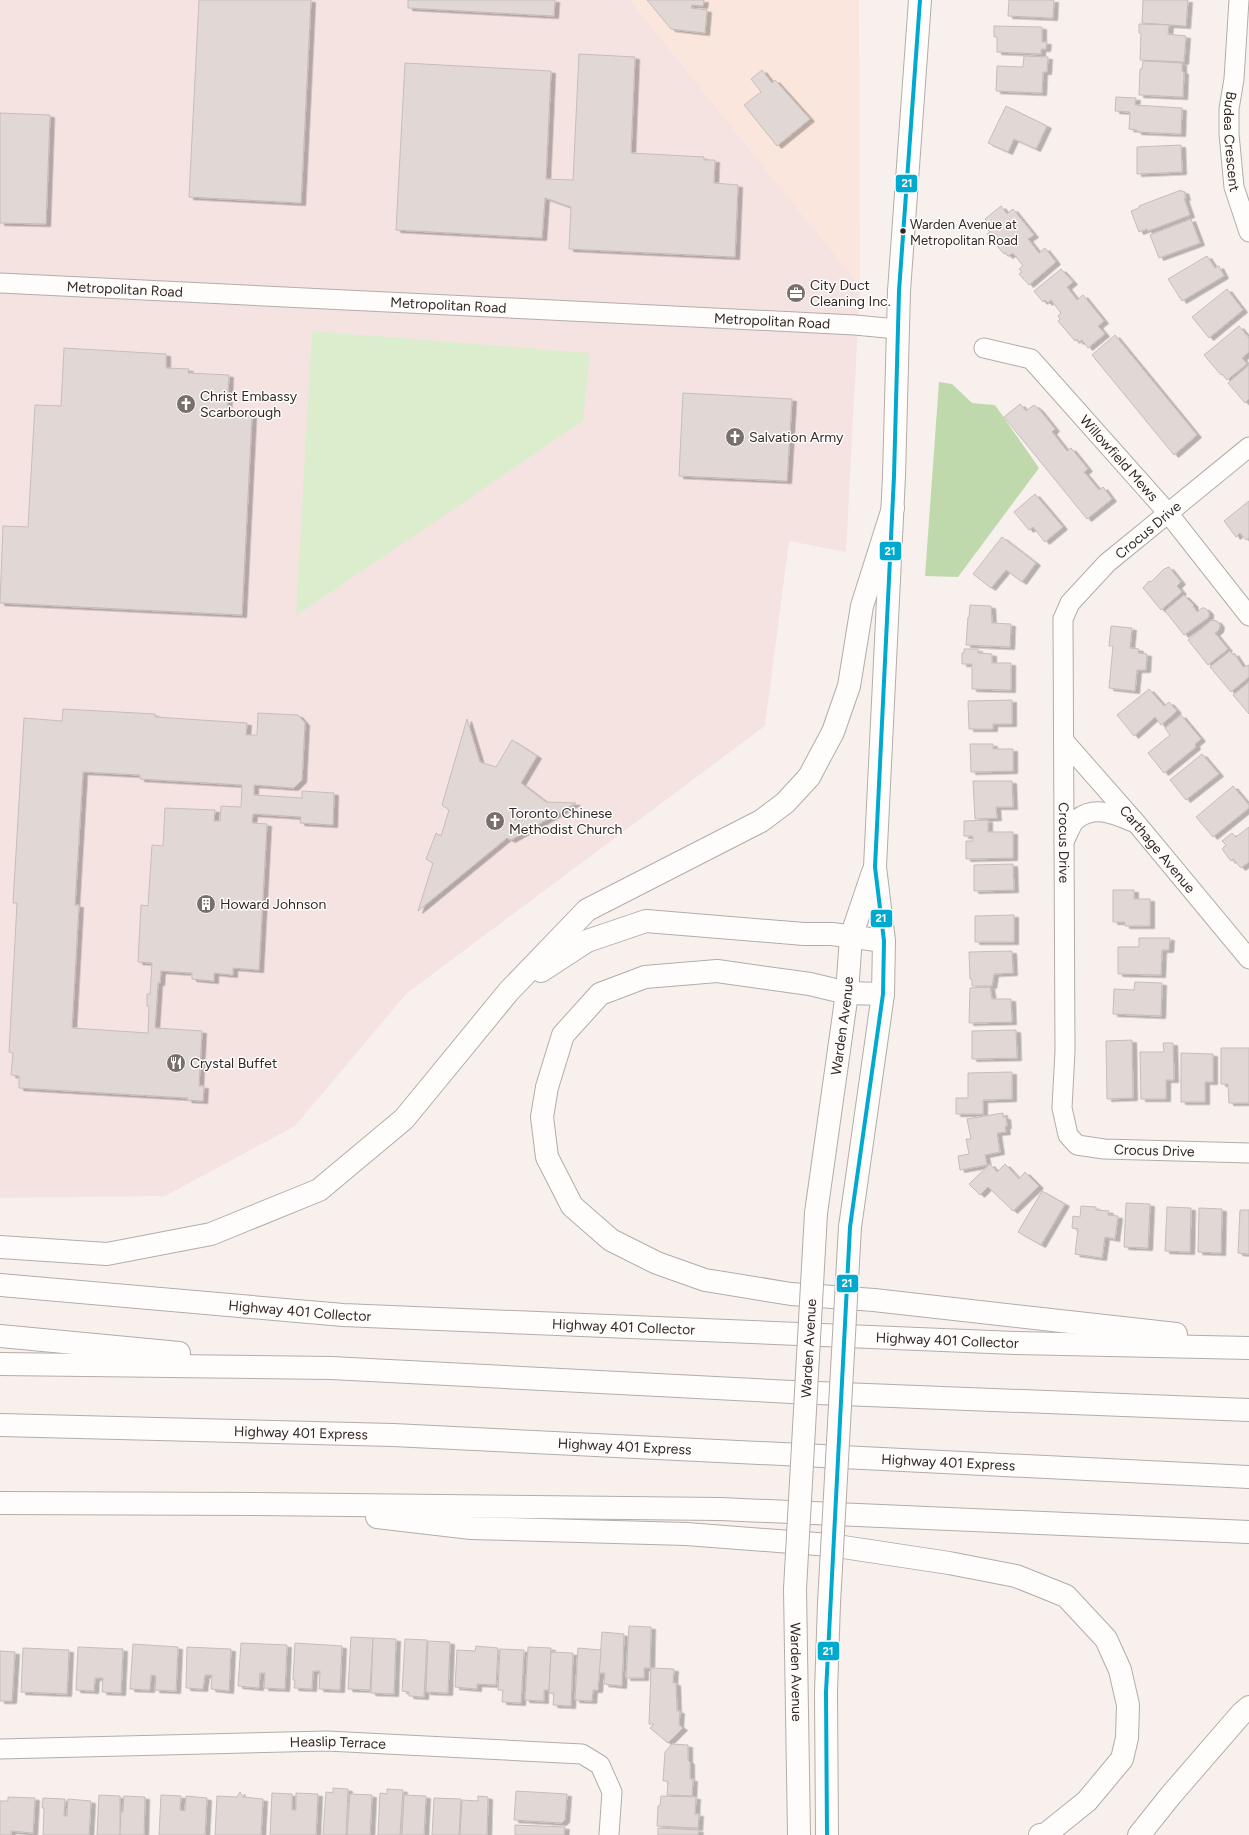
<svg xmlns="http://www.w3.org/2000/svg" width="1249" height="1835" font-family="Figtree,sans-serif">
  <defs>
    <filter id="shadow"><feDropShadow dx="4.5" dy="2.5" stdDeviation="0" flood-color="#0004"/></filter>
  </defs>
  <rect width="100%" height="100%" fill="#f7f0ed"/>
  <!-- built -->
  <path fill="#fbe6dd" d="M630 0H859L860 286Z"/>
  <!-- industrial -->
  <path fill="#f5e3e2" d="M0 0H630L860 286 846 552 789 541 765 726 407 993 295 1126 165 1196 0 1198Z"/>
  <!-- green -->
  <path fill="#dbedcd" d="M312 331 590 353 583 421 296 616Z"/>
  <!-- forest -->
  <path fill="#bfd9ac" d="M939 382 952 384 972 403 995 405 1039 468 958 577 925 576Z"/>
  <!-- building -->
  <g fill="#e1d8d5" stroke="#c6bdba" fill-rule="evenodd" filter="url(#shadow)">
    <path d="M199 0H311L301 203 189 197Z"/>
    <path d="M408 0H555L554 16 408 8Z"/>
    <path d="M647 0H704L703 6 692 5 691 8 707 10 705 33 671 29Z"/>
    <path d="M1009 0H1054L1053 18 1008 16Z"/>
    <path d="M1143 0H1188L1186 26 1142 23Z"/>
    <path d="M1139 24 1169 25 1168 34 1186 36 1184 62 1140 60 1141 33H1139Z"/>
    <path d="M994 26 1042 27V42H1047L1046 49H1041V54L997 52V37H994Z"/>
    <path d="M579 54 635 57 631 153 704 157V160H715L714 183 738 185 735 257 569 249 571 207 545 198 542 238 396 230 405 63 551 71 546 179 573 180Z"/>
    <path d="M1024 56 1048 57 1047 72H1043L1042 93 996 91 997 66 1023 67Z"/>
    <path d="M1143 61 1182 63V71L1184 72 1183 97 1139 95 1140 69H1142Z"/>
    <path d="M762 70 772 83 775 80 810 119 777 146 744 105 761 92 751 79Z"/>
    <path d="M1116 97 1136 98 1135 105 1182 108 1181 134 1137 132V130L1129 129 1130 112 1115 111Z"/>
    <path d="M1006 106 1047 126 1036 149 1014 139 1008 152 988 143Z"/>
    <path d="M0 113 50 115 46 224 0 223Z"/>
    <path d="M1181 145 1182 172 1137 174V147Z"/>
    <path d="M1181 190 1182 192 1184 191 1186 198H1184L1190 215 1148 231 1147 229 1139 232 1131 211 1139 208V206Z"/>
    <path d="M1001 206 1007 214 1013 209 1034 235 1028 239 1039 253 1045 248 1056 262 1029 285 1019 274 1022 272 1019 269 1023 266 1013 253 1008 256 1006 253 1004 254 987 234 990 232 988 230 991 227 985 219Z"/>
    <path d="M1191 219 1200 243 1159 258 1150 235Z"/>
    <path d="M1207 256 1215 268 1219 266 1224 276 1182 301 1168 279Z"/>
    <path d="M1061 269 1073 282 1067 287 1077 300 1083 295 1104 321 1098 326 1105 334 1088 348 1082 340 1079 342 1077 339 1075 341 1058 321 1060 319 1058 316 1061 313 1051 300 1048 303 1045 300 1043 302 1034 291Z"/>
    <path d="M1227 289 1243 310 1209 338 1192 317Z"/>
    <path d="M1239 326 1249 338V352L1242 358 1247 364 1227 380 1222 374 1221 375 1204 355Z"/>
    <path d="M1115 335 1197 435 1174 455 1092 355Z"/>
    <path d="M64 348 166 354V368L189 369 188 373 229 375 227 415 252 416 242 615 0 603 3 526 28 527 35 405 61 406Z"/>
    <path d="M1249 365V399L1245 403 1228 383Z"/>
    <path d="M683 393 792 399 787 481 679 476Z"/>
    <path d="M1020 404 1026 411 1034 405 1039 409 1055 429 1052 432 1067 451 1071 448 1088 469 1084 472 1099 490 1103 487 1112 499 1087 519 1004 417Z"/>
    <path d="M1035 494 1063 527 1045 542 1033 527 1029 530 1014 512Z"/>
    <path d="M1249 501V538L1246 540 1240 533 1236 537 1224 521Z"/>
    <path d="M1002 537 1036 563 1022 582 1006 570 991 588 973 574Z"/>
    <path d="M1169 567 1181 582 1177 586 1182 592 1161 610 1143 588 1149 581 1151 582 1164 569Z"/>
    <path d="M1184 595 1194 605 1193 606 1197 612 1202 608H1205L1209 612V617L1184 635 1165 611Z"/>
    <path d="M970 605 991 606 992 623 1011 624 1010 647 966 645 968 617H969Z"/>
    <path d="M1212 620 1217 621 1220 625 1219 630 1215 633 1228 649 1208 665 1188 640Z"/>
    <path d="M1111 626 1132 628 1130 648 1139 649 1138 653 1147 654 1146 670H1137L1135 691 1109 688 1113 646H1109Z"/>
    <path d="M964 649H978V653L992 654V663H1011V690L972 689V664H962V653H964Z"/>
    <path d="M1230 651 1233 655 1234 653 1243 667 1249 665V677L1231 692 1210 667Z"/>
    <path d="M1249 682V714L1233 695Z"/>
    <path d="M1149 689 1164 706 1169 702 1177 711 1161 725 1155 717 1134 736 1117 715Z"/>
    <path d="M1012 700V724H993V729H969L968 701Z"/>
    <path d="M63 709 155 714V717L247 723 246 735H257L258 713 298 715 305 723 302 780 294 788 254 785V795L302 798V791L334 793 333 825 300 823 301 817 253 814 252 823 267 824 259 970 233 968V975L214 973V981L192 979V973L161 971 160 983H158L155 1028 202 1031 199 1086H204L203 1101 187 1100 188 1098 19 1088V1076L11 1075 13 1053 9 1052 17 903H13L24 718 62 721ZM83 772 140 775V779L242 785 241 807 221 806 220 821H214L215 810 165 808 163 846 152 845 148 906 141 905 138 962 152 963 150 994H147V1006H149L148 1033 72 1028 79 905H75Z"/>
    <path d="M1181 715 1201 739 1195 744 1196 747 1164 773 1148 753 1170 735 1165 728Z"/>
    <path d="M467 719 480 762 496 767 512 740 537 756 521 783 546 802 576 803 511 840 507 838 418 911 433 863 426 859 436 833 441 836 449 810 442 805Z"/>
    <path d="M970 744H993V749H1013V771L971 772Z"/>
    <path d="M1202 754 1219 774 1186 800 1170 780Z"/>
    <path d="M973 781H1012L1013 807H996L997 818 975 819Z"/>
    <path d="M1233 786 1249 805V808L1213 837 1196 817Z"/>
    <path d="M988 820V832H1013V858L966 859V841H973V836H964V821Z"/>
    <path d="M1249 827V862L1241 868 1233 859 1231 861 1222 849 1226 845 1222 841 1232 833 1236 837Z"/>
    <path d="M1013 864 1014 890 974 891V865Z"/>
    <path d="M1113 890H1134V899H1150V926H1125V922H1113Z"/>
    <path d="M1014 915V942H975V916Z"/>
    <path d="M1139 938H1170L1169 950H1162L1161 975 1118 974V947H1139Z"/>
    <path d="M1012 951 1013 973 994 974 992 986H972V979H970L969 952Z"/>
    <path d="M1135 982 1162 983 1161 1016 1113 1014 1114 989 1134 990Z"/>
    <path d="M990 987 992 999H1011L1012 1022 969 1023 970 988Z"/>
    <path d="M1016 1030 1017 1058 972 1059V1031Z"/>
    <path d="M1132 1040 1133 1098 1107 1099 1106 1041Z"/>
    <path d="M1163 1043H1173L1174 1080H1166V1099H1141L1140 1052H1164Z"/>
    <path d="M1221 1048H1249V1103H1229L1228 1084H1221Z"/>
    <path d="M1181 1053 1213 1054V1082H1205V1102H1181Z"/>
    <path d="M1012 1072V1099L983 1100V1114H956V1098H968V1073Z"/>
    <path d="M1003 1113V1117H1006L1007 1126H1005L1006 1132 997 1133 1000 1152 985 1155 987 1165 960 1170 958 1156 969 1154 966 1139H971L967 1119Z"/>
    <path d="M990 1164 997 1172 1005 1164 1019 1179 1025 1172 1039 1186 1013 1211 988 1187 980 1195 969 1184Z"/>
    <path d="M1042 1191 1065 1204 1041 1245 1018 1232Z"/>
    <path d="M1126 1203 1150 1204 1148 1248 1124 1247Z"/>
    <path d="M1081 1206 1096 1207V1210L1109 1211 1108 1215 1118 1216 1115 1239 1105 1237 1102 1258 1075 1254 1078 1229 1072 1228 1073 1216 1080 1217Z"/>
    <path d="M1167 1207 1191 1208 1190 1252 1165 1251Z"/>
    <path d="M1199 1208 1222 1209 1221 1253 1198 1252Z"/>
    <path d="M1240 1210H1249V1254L1238 1253Z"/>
    <path d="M629 1626 651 1627 650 1668H644V1678H626Z"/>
    <path d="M602 1632 624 1634 622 1686 604 1684 605 1673H599Z"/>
    <path d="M351 1637 373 1638 370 1690 348 1689Z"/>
    <path d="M373 1638 396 1639 394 1694 371 1693Z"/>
    <path d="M405 1639 427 1640 424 1697 409 1696V1692L402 1691Z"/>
    <path d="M428 1641 450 1642 448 1693 426 1692Z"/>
    <path d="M241 1643 287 1645 285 1689 264 1688 265 1673H260L259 1688 238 1686Z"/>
    <path d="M295 1643 342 1646 340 1690 319 1689 320 1671H313L312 1689 294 1688 295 1680H293Z"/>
    <path d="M133 1644 178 1647 176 1691 155 1690 156 1676 151 1675 150 1690 130 1689Z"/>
    <path d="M476 1646 498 1648 496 1685 477 1684V1689L455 1687 457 1650 475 1651Z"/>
    <path d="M78 1647 123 1649 121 1693 102 1692 103 1678H95L94 1691 76 1690Z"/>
    <path d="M187 1647 231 1649 229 1691 211 1689 212 1675H205L203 1689 186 1688Z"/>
    <path d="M528 1647 551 1648 549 1690H544V1701L525 1700Z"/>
    <path d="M23 1648 69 1650 67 1694 21 1692Z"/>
    <path d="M578 1648 601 1650 598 1690H593L592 1701 575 1700Z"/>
    <path d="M500 1649 524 1650 521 1703 502 1702 503 1690H498Z"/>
    <path d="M0 1651 15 1652 12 1701H0Z"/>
    <path d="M551 1652 573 1653 571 1706 553 1705 554 1693H549Z"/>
    <path d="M651 1668 674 1669 673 1683H676L677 1711H680L679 1725 683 1728 668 1743 650 1728 654 1724H649Z"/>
    <path d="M672 1744 688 1745V1760L690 1762V1779H693L692 1796 667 1795 668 1781H663L665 1752Z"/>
    <path d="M333 1788 348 1789 346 1835H323L326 1792 333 1793Z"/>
    <path d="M387 1789 403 1790 400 1835H378L380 1793 387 1794Z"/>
    <path d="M516 1791 567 1794 565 1820 562 1823 514 1820Z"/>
    <path d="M240 1792 243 1797 263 1799 261 1835H215L217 1796 237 1797Z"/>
    <path d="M272 1793 292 1794V1810H296V1793L318 1794 316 1835H270Z"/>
    <path d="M350 1794 372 1795 370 1835H347Z"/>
    <path d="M99 1795 120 1796V1835H97Z"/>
    <path d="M161 1795 181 1796 180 1810 185 1811 186 1796 207 1798 205 1835H159Z"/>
    <path d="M404 1795 426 1796 424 1835H402Z"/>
    <path d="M124 1796 145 1797 144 1835H120L121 1812H123Z"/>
    <path d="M478 1796 488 1797 487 1835H460L462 1800 478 1801Z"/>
    <path d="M661 1796 696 1797 695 1814H699L698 1828 657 1826 658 1806H660Z"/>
    <path d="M8 1797 35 1798 33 1833 11 1831V1835H0V1801H8Z"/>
    <path d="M43 1798 65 1799 64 1816H67L68 1799 91 1801 89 1835H43L44 1808H42Z"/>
    <path d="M434 1798 461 1799 459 1835H432Z"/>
    <path d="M515 1825 565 1827 564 1835H515Z"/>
    <path d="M658 1828 699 1830 698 1835H658Z"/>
  </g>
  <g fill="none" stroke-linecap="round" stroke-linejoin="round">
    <defs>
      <g id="street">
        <path id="s1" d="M1239 0 1234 79 1229 109V134L1234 187 1249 232"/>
        <path id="s2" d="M0 283 776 321 855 325 897 329"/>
        <path id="s3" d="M984 348 1031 359 1168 513 1249 616"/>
        <path id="s4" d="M1249 447 1107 563 1070 603 1063 619 1065 1051 1062 1108 1068 1135 1077 1145 1104 1149 1249 1153"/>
        <path id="s5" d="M1064 741 1137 824 1249 959"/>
        <path d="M1064 841C1068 835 1071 823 1077 819 1095 805 1114 814 1133 822"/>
        <path id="s6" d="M0 1749 327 1741 582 1754 600 1765 612 1792 609 1835"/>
      </g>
      <g id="secondary">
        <path id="s7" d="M816 1213 847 993 851 937 873 872"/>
        <path d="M850 1227 883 994 884 941 875 867 894 476 899 291 920 0"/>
        <path id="s8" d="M795 1589 799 1835"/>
        <path d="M827 1835 826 1692 829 1603"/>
      </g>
      <g id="highway">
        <path d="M541 971 587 941 646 921 804 934H832L884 941"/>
        <path d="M883 994 847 993 810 984 717 971 645 977 600 994 563 1035 547 1087 542 1117 547 1157 572 1206 611 1240 657 1263 705 1280 791 1294 874 1300 1176 1334"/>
        <path d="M0 1247 107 1254 211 1234 319 1190 404 1119 509 991 587 910 761 821 785 803 809 777 833 732 849 686 862 606 893 508"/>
        <path id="s9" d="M0 1285 343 1315 1015 1343 1249 1348"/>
        <path d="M0 1336 179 1353"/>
        <path d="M0 1364 331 1368 792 1392 1249 1410"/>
        <path id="s10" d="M0 1425 393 1435 1249 1477"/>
        <path d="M0 1503 255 1504 720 1509 1249 1532"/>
        <path d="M377 1517 471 1528 686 1534 830 1545 949 1563 1016 1576 1066 1596 1106 1639 1120 1670 1128 1705 1127 1738 1122 1759 1087 1801 1046 1834 1040 1835"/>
        <path d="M1139 1835 1171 1795 1242 1713 1249 1707"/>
      </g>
    </defs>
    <!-- street casing -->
    <use href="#street" stroke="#b4aca8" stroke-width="21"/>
    <!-- secondary casing -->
    <use href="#secondary" stroke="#b4aca8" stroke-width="24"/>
    <!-- highway casing -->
    <use href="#highway" stroke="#b4aca8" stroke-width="24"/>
    <!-- street -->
    <use href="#street" stroke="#fefdfc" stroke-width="19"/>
    <!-- secondary -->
    <use href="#secondary" stroke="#fefdfc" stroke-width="22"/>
    <!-- highway -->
    <use href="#highway" stroke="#fefdfc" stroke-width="22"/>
    <defs>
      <g id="secondary-bridge">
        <path id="s11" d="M795 1589 816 1213"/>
        <path d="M829 1603 850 1227"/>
      </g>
    </defs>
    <!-- secondary-bridge casing -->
    <use href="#secondary-bridge" stroke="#b4aca8" stroke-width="24" stroke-linecap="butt"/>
    <!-- secondary-bridge -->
    <use href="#secondary-bridge" stroke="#fefdfc" stroke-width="22"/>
    <defs>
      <path id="bus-1" d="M827 1835 826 1692 850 1227 883 994 884 941 875 867 894 476 899 291 920 0"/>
    </defs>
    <!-- bus-1 casing -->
    <use href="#bus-1" stroke="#fefefe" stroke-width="7"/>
    <!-- bus-1 -->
    <use href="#bus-1" stroke="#00a9ce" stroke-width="4"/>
  </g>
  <!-- icons -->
  <defs>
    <symbol id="office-disc" viewBox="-11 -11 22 22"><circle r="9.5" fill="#786e6a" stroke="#fefefe"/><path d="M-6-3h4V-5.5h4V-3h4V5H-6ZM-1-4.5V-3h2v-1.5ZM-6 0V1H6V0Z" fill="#fff"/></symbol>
    <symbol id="church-disc" viewBox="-11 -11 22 22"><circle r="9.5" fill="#786e6a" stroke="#fefefe"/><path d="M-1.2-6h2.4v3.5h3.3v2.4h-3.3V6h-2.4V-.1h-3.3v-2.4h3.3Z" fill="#fff"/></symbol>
    <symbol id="building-disc" viewBox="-11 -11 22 22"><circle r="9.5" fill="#786e6a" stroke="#fefefe"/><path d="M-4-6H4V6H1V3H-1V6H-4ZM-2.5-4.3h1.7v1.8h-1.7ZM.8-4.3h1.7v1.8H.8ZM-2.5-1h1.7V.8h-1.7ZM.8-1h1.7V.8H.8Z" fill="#fff"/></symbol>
    <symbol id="restaurant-disc" viewBox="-11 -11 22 22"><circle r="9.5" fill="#786e6a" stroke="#fefefe"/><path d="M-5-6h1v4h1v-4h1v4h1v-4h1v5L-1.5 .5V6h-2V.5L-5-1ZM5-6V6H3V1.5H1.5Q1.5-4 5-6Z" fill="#fff"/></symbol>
  </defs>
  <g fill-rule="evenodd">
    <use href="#office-disc" x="785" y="282" width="22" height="22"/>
    <use href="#church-disc" x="175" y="393" width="22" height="22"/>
    <use href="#church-disc" x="724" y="426" width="22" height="22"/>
    <use href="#church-disc" x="484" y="810" width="22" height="22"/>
    <use href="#building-disc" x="195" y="893" width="22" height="22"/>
    <use href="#restaurant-disc" x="165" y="1052" width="22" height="22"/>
  </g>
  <!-- markers -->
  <circle fill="#342823" stroke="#fefefe" stroke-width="1.5" cx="903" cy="231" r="3.5"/>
  <g text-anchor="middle" stroke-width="3" stroke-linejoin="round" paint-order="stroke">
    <!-- bus labels -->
    <g font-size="13" fill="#342823" stroke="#fefefe" text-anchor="start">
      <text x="910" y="229">Warden Avenue at<tspan x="910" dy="16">Metropolitan Road</tspan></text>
    </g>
    <!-- street labels -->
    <g font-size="14" fill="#342823" stroke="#fefefe">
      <text dy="5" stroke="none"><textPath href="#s1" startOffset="142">Budea Crescent</textPath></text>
      <text dy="5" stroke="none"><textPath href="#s2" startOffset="125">Metropolitan Road</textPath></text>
      <text dy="5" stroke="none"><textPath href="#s2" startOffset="449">Metropolitan Road</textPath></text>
      <text dy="5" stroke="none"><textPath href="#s2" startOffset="773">Metropolitan Road</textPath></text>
      <text dy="5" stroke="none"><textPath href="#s3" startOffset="181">Willowfield Mews</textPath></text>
      <text transform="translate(1148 530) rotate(-40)" y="5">Crocus Drive</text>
      <text dy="5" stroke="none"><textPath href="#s4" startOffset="479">Crocus Drive</textPath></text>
      <text dy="5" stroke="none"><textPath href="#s5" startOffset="143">Carthage Avenue</textPath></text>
      <text dy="5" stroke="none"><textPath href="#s7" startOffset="189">Warden Avenue</textPath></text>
      <text dy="5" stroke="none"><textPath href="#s4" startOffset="863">Crocus Drive</textPath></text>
      <text dy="5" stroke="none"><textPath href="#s9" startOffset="301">Highway 401 Collector</textPath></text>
      <text dy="5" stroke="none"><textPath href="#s9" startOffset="625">Highway 401 Collector</textPath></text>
      <text dy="5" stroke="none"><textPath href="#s9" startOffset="949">Highway 401 Collector</textPath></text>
      <text dy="5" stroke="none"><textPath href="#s11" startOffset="241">Warden Avenue</textPath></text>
      <text dy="5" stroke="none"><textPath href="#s10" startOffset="301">Highway 401 Express</textPath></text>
      <text dy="5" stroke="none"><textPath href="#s10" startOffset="625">Highway 401 Express</textPath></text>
      <text dy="5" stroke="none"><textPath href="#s10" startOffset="949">Highway 401 Express</textPath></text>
      <text dy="5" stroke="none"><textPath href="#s8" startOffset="83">Warden Avenue</textPath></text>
      <text dy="5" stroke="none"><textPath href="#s6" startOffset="338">Heaslip Terrace</textPath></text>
    </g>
    <!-- poi labels -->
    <g font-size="14" fill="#342823" stroke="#fefefe" text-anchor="start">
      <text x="810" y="290">City Duct<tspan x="810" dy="16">Cleaning Inc.</tspan></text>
      <text x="200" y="401">Christ Embassy<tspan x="200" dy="16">Scarborough</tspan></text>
      <text x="749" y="442">Salvation Army</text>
      <text x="509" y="818">Toronto Chinese<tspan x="509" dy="16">Methodist Church</tspan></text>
      <text x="220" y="909">Howard Johnson</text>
      <text x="190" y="1068">Crystal Buffet</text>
    </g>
  </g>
  <g stroke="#fefefe" stroke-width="1.5">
    <rect x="895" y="174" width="23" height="19" rx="4" fill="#00a9ce"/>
    <rect x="879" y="541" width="23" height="20" rx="4" fill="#00a9ce"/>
    <rect x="870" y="909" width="23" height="19" rx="4" fill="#00a9ce"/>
    <rect x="836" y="1274" width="23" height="19" rx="4" fill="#00a9ce"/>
    <rect x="817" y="1641" width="23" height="20" rx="4" fill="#00a9ce"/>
  </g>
  <g font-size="11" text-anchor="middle" font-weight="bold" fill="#fff">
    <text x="907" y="187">21</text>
    <text x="890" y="555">21</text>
    <text x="881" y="922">21</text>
    <text x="847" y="1287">21</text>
    <text x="828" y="1655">21</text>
  </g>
</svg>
